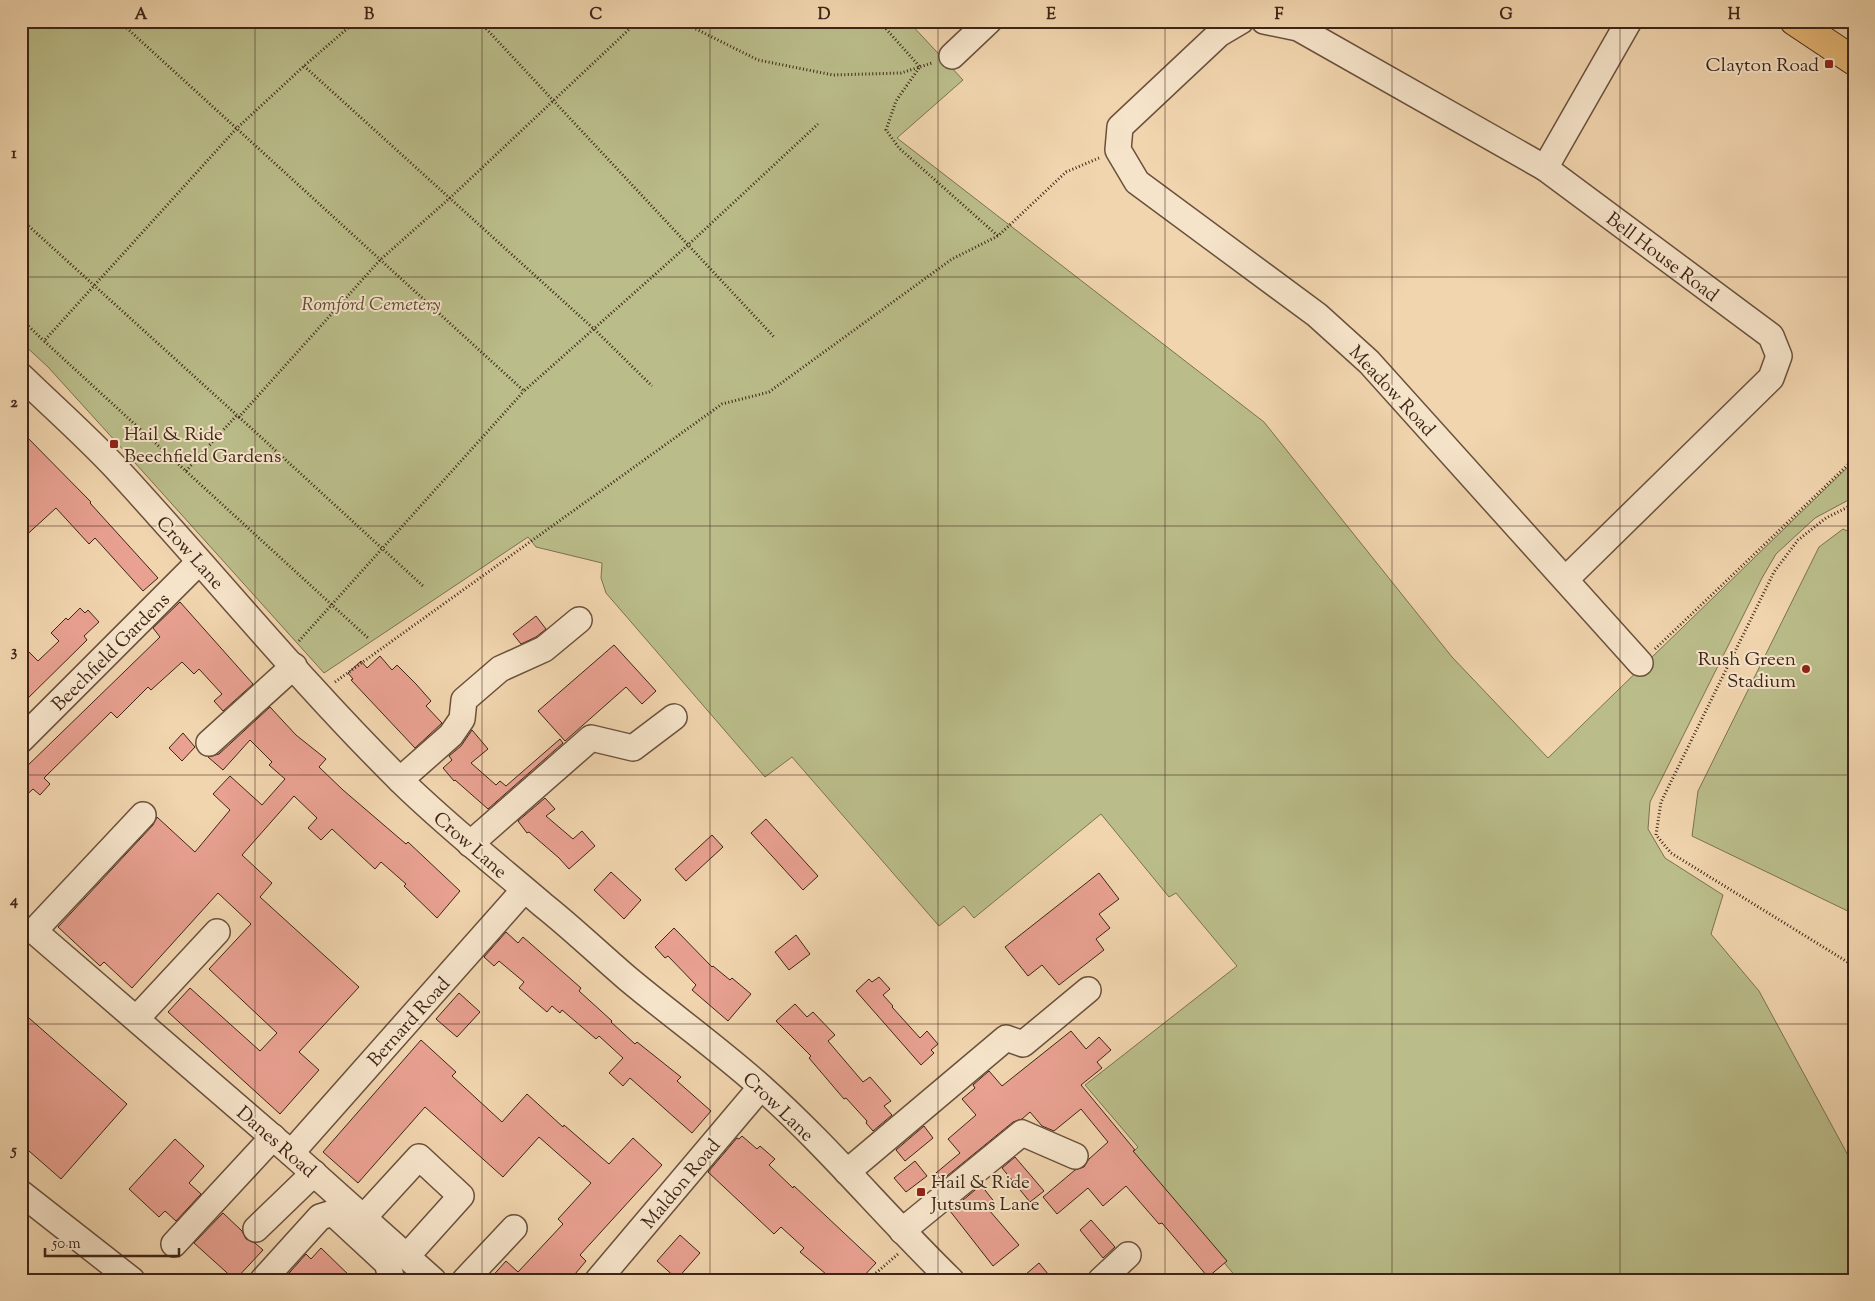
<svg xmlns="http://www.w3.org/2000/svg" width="1875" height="1301" font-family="'Sorts Mill Goudy',serif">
  <rect width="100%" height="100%" fill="#f1d5ae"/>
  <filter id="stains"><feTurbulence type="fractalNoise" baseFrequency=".004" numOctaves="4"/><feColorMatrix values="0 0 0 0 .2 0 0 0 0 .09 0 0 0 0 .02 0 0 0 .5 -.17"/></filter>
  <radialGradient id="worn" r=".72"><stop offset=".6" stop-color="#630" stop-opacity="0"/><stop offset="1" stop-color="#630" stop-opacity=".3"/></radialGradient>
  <!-- green -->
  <g fill="#babd8a" stroke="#7c7150">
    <path d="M21 21H908L963 80 897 138 1264 422 1452 657 1548 758 1854 461V497L1815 518 1776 554 1762 578 1650 802 1648 829 1665 858 1723 895 1711 934 1759 991 1850 1159 1854 1163V1280H1233L1236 1277 1133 1152 1138 1147 1085 1085 1237 966 1176 893 1169 897 1101 814 974 918 964 906 939 926 792 757 765 777 606 593 601 578 602 563 536 547 528 537 324 673 127 454 48 367 21 342Z"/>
    <path d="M1843 529 1854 534V914L1692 836 1698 791 1819 547Z"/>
  </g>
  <!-- building -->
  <g fill="#e9a191" stroke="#3e2517">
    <path d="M21 431 91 502 90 503 158 578 143 591 95 538 89 544 56 508 21 540Z"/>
    <path d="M180 602 253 684 223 711 214 701 222 694 199 669 194 674 182 662 151 690 148 687 117 718 111 712 44 778 50 784 40 795 33 789 21 800V772L160 637 153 628Z"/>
    <path d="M80 608 85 613 88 610 99 622 84 636 87 640 21 705V644L38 661 59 641 51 633 66 618 68 620Z"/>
    <path d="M536 616 546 629 536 637 521 644 513 634Z"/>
    <path d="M614 645 656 691 642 704 626 687 565 741 538 711Z"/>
    <path d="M380 656 392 670 397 665 416 684 431 701 426 706 442 723 415 748 351 680 353 679 348 673 361 661 367 668Z"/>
    <path d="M270 707 296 735 326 759 319 767 343 790 406 844 408 842 460 891 437 918 404 886 406 884 381 862 375 869 332 829 321 840 308 828 317 818 294 796 242 855 272 883 260 897 359 987 299 1052 319 1070 280 1114 168 1012 190 988 260 1051 277 1033 209 969 251 924 218 893 132 988 104 962 100 966 58 927 153 825 157 817 195 852 230 810 213 794 230 776 262 805 285 779 269 765 272 762 250 740 223 770 208 757 219 754Z"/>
    <path d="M472 730 488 749 471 763 496 785 500 781 506 786 560 739 563 743 488 809 455 780 454 781 443 768 452 760 449 756 461 746Z"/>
    <path d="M183 733 195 747 182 761 169 748Z"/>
    <path d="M545 798 555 809 546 816 573 839 582 831 595 846 569 869 559 858 529 832 527 833 518 821Z"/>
    <path d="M766 819 818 876 803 890 751 833Z"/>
    <path d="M712 835 723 847 686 881 675 869Z"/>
    <path d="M611 872 641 900 624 919 594 890Z"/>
    <path d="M1099 873 1119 899 1099 914 1110 928 1096 939 1104 950 1059 985 1042 965 1028 976 1005 947Z"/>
    <path d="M674 928 712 967 713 966 730 980 732 978 751 994 728 1021 692 990 696 985 668 956 665 958 655 947Z"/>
    <path d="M506 932 518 943 523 937 581 988 579 991 612 1021 611 1022 635 1044 637 1042 681 1077 677 1081 711 1111 692 1133 630 1078 623 1086 609 1073 623 1058 599 1036 596 1039 562 1010 560 1013 552 1006 547 1012 519 988 524 982 499 961 494 966 484 957Z"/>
    <path d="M796 935 810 954 789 970 775 952Z"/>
    <path d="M879 977 890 989 883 995 893 1006 892 1007 920 1038 927 1031 938 1044 931 1050 934 1053 921 1065 856 991 869 979 872 982Z"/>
    <path d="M459 993 480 1012 457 1037 436 1019Z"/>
    <path d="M795 1004 807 1017 813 1012 835 1035 828 1041 863 1082 870 1077 891 1101 884 1106 892 1115 873 1131 866 1123 867 1121 846 1098 844 1099 809 1058 811 1056 776 1021Z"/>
    <path d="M21 1011 127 1104 61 1179 21 1144Z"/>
    <path d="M1071 1031 1086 1049 1099 1037 1111 1050 1097 1062 1102 1068 1081 1085 1135 1150 1133 1151 1227 1261 1208 1277 1162 1223 1159 1224 1126 1186 1103 1206 1088 1188 1057 1214 1043 1197 1075 1170 1084 1167 1089 1159 1108 1142 1081 1109 1054 1131 1042 1126 1030 1112 1022 1119 1013 1122 942 1180 936 1173 960 1153 948 1139 976 1115 962 1099 975 1088 973 1085 989 1071 1002 1086Z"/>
    <path d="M421 1040 456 1072 452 1076 502 1122 527 1094 563 1127 564 1125 609 1164 633 1138 662 1165 580 1255 586 1261 570 1280H489L506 1261 518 1272 563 1224 558 1219 591 1183 539 1137 503 1177 425 1107 358 1183 323 1152Z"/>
    <path d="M924 1126 933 1138 905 1161 896 1150Z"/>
    <path d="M742 1136 757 1149 760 1146 775 1159 769 1165 793 1188 794 1186 876 1263 860 1280H833L800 1252 804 1248 781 1227 774 1234 708 1172 737 1138 739 1139Z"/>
    <path d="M175 1139 204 1166 189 1183 201 1194 176 1221 165 1211 159 1217 129 1189Z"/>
    <path d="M1015 1157 1044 1191 1030 1202 1002 1168Z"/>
    <path d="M915 1161 927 1176 906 1192 894 1178Z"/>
    <path d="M981 1185 996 1204 989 1210 1019 1245 993 1266 950 1211Z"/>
    <path d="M223 1213 242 1231 246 1239 255 1243 263 1250 235 1280 194 1243Z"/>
    <path d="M1091 1220 1115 1247 1103 1258 1080 1230Z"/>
    <path d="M680 1235 700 1253 677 1279 657 1261Z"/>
    <path d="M321 1248 354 1280H283L306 1254 311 1259Z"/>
    <path d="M1039 1263 1053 1280H1019Z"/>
  </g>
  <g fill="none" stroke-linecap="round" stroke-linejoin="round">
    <defs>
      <g id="minor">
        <path d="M1241 21 1219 34 1120 127 1118 150 1137 182 1317 315 1369 362 1640 663"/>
        <path d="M1264 21 1298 28 1545 168 1771 336 1779 356 1771 378 1566 579"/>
        <path d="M952 56 989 21"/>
        <path d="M1545 168 1629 21"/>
        <path d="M21 376C52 406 85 435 115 467 211 571 300 681 401 781 446 825 495 864 543 905 572 928 599 954 627 978 670 1014 716 1047 759 1085 827 1145 886 1217 951 1280"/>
        <path d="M21 740 199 562"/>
        <path d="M209 743 294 666"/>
        <path d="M400 780 451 735 462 719 464 700 500 669 544 649 579 620"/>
        <path d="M143 815 34 931 291 1153 433 1280"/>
        <path d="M470 844 591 738 633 748 674 717"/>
        <path d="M137 1018 217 932"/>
        <path d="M291 1153 524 890"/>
        <path d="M847 1172 1006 1038 1023 1044 1088 990"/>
        <path d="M21 1193 132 1280"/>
        <path d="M336 1210 333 1213 387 1263 392 1280"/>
        <path d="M364 1217 419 1157 461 1196 407 1256"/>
        <path d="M256 1229 314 1173"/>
        <path d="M902 1231 1022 1133 1075 1156"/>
        <path d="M174 1244 273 1137"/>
        <path d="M263 1280 320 1217 333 1213"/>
        <path d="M465 1280 514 1228"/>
        <path d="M598 1280 761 1087"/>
        <path d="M1101 1280 1128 1255"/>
      </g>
      <path id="major" d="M1794 21 1854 61"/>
    </defs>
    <!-- minor casing -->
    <use href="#minor" stroke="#6b513d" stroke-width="28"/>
    <!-- major casing -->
    <use href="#major" stroke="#3e2517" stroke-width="30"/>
    <!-- path -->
    <g stroke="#3e2517" stroke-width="3" stroke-dasharray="1 2.5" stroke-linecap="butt">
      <path d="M119 21 524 391 688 245 818 124"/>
      <path d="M356 21 304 66 236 129 44 341 368 638"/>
      <path d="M479 21 775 338"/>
      <path d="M680 21 758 60 833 75 901 73 932 63"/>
      <path d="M879 21 920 67"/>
      <path d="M304 66 594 329 652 386"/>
      <path d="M919 68 896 101 886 130 899 148 998 236"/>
      <path d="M21 219 239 417 380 260 451 197 638 21"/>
      <path d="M21 319 44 341"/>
      <path d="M239 417 423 586"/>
      <path d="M186 471 237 415"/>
      <path d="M1854 504 1826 518 1798 540 1774 572 1661 802 1656 835 1671 853 1854 966"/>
      <path d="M299 641 524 391"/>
      <path d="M1655 649 1854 459"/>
      <path d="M335 682 722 404 769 392 952 259 998 236 1066 172 1099 158"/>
      <path d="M868 1280 898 1254"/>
    </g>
    <!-- minor -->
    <use href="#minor" stroke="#f6e4ca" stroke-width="25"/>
    <!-- major -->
    <use href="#major" stroke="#e8ba77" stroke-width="28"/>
  </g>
  <!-- grid -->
  <path fill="none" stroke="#3e2517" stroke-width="1" stroke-opacity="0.55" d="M255 21V1280M482 21V1280M710 21V1280M938 21V1280M1165 21V1280M1392 21V1280M1620 21V1280M21 277H1854M21 526H1854M21 775H1854M21 1024H1854"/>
  <!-- markers -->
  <g fill="#8f2418" stroke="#f6e4ca" stroke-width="2">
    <rect x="1824" y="59" width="10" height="10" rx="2.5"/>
    <rect x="109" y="439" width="10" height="10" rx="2.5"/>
    <circle cx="1806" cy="669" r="5"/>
    <rect x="916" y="1187" width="10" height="10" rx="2.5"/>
  </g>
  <g text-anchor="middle" stroke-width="4" stroke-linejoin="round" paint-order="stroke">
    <!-- poi labels -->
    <g font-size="19" fill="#3e2517" stroke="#f6e4ca" text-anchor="end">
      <text x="1819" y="71">Clayton Road</text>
      <text x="124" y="440" text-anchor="start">Hail &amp; Ride<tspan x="124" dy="22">Beechfield Gardens</tspan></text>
      <text x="1796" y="665">Rush Green<tspan x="1796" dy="22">Stadium</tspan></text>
      <text x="931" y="1188" text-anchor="start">Hail &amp; Ride<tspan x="931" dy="22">Jutsums Lane</tspan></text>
    </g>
    <!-- street labels -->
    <g font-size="19" fill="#3e2517" stroke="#f6e4ca">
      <text transform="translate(1663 256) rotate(37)" y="7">Bell House Road</text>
      <text transform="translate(1393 390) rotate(47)" y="7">Meadow Road</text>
      <text transform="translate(191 552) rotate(48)" y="7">Crow Lane</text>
      <text transform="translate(110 651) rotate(-45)" y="7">Beechfield Gardens</text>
      <text transform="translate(471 844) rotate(41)" y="7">Crow Lane</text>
      <text transform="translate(408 1021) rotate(-48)" y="7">Bernard Road</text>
      <text transform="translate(779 1106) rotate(44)" y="7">Crow Lane</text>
      <text transform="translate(277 1141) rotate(41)" y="7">Danes Road</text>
      <text transform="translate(680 1183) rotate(-50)" y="7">Maldon Road</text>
    </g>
    <!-- park labels -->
    <g font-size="19" font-style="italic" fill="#5d4b34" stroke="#f6e4ca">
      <text x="371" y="310">Romford Cemetery</text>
    </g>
  </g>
  <!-- margin -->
  <rect width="1875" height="1301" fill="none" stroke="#f1d5ae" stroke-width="55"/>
  <!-- scale -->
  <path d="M45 1248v8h134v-8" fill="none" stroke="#3e2517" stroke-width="2.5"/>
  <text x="52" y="1248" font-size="15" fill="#3e2517" stroke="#f6e4ca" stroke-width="4" paint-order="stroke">50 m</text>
  <rect x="28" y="28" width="1820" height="1246" fill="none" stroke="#3e2517" stroke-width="2"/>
  <g font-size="16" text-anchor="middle" font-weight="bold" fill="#3e2517">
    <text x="141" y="19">A</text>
    <text x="369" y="19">B</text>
    <text x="596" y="19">C</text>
    <text x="824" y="19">D</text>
    <text x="1051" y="19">E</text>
    <text x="1279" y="19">F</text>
    <text x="1506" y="19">G</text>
    <text x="1734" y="19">H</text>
    <text x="14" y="158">1</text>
    <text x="14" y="407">2</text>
    <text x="14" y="656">3</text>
    <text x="14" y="905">4</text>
    <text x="14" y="1155">5</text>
  </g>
  <rect width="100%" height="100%" filter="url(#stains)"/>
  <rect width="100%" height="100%" fill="url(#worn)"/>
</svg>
